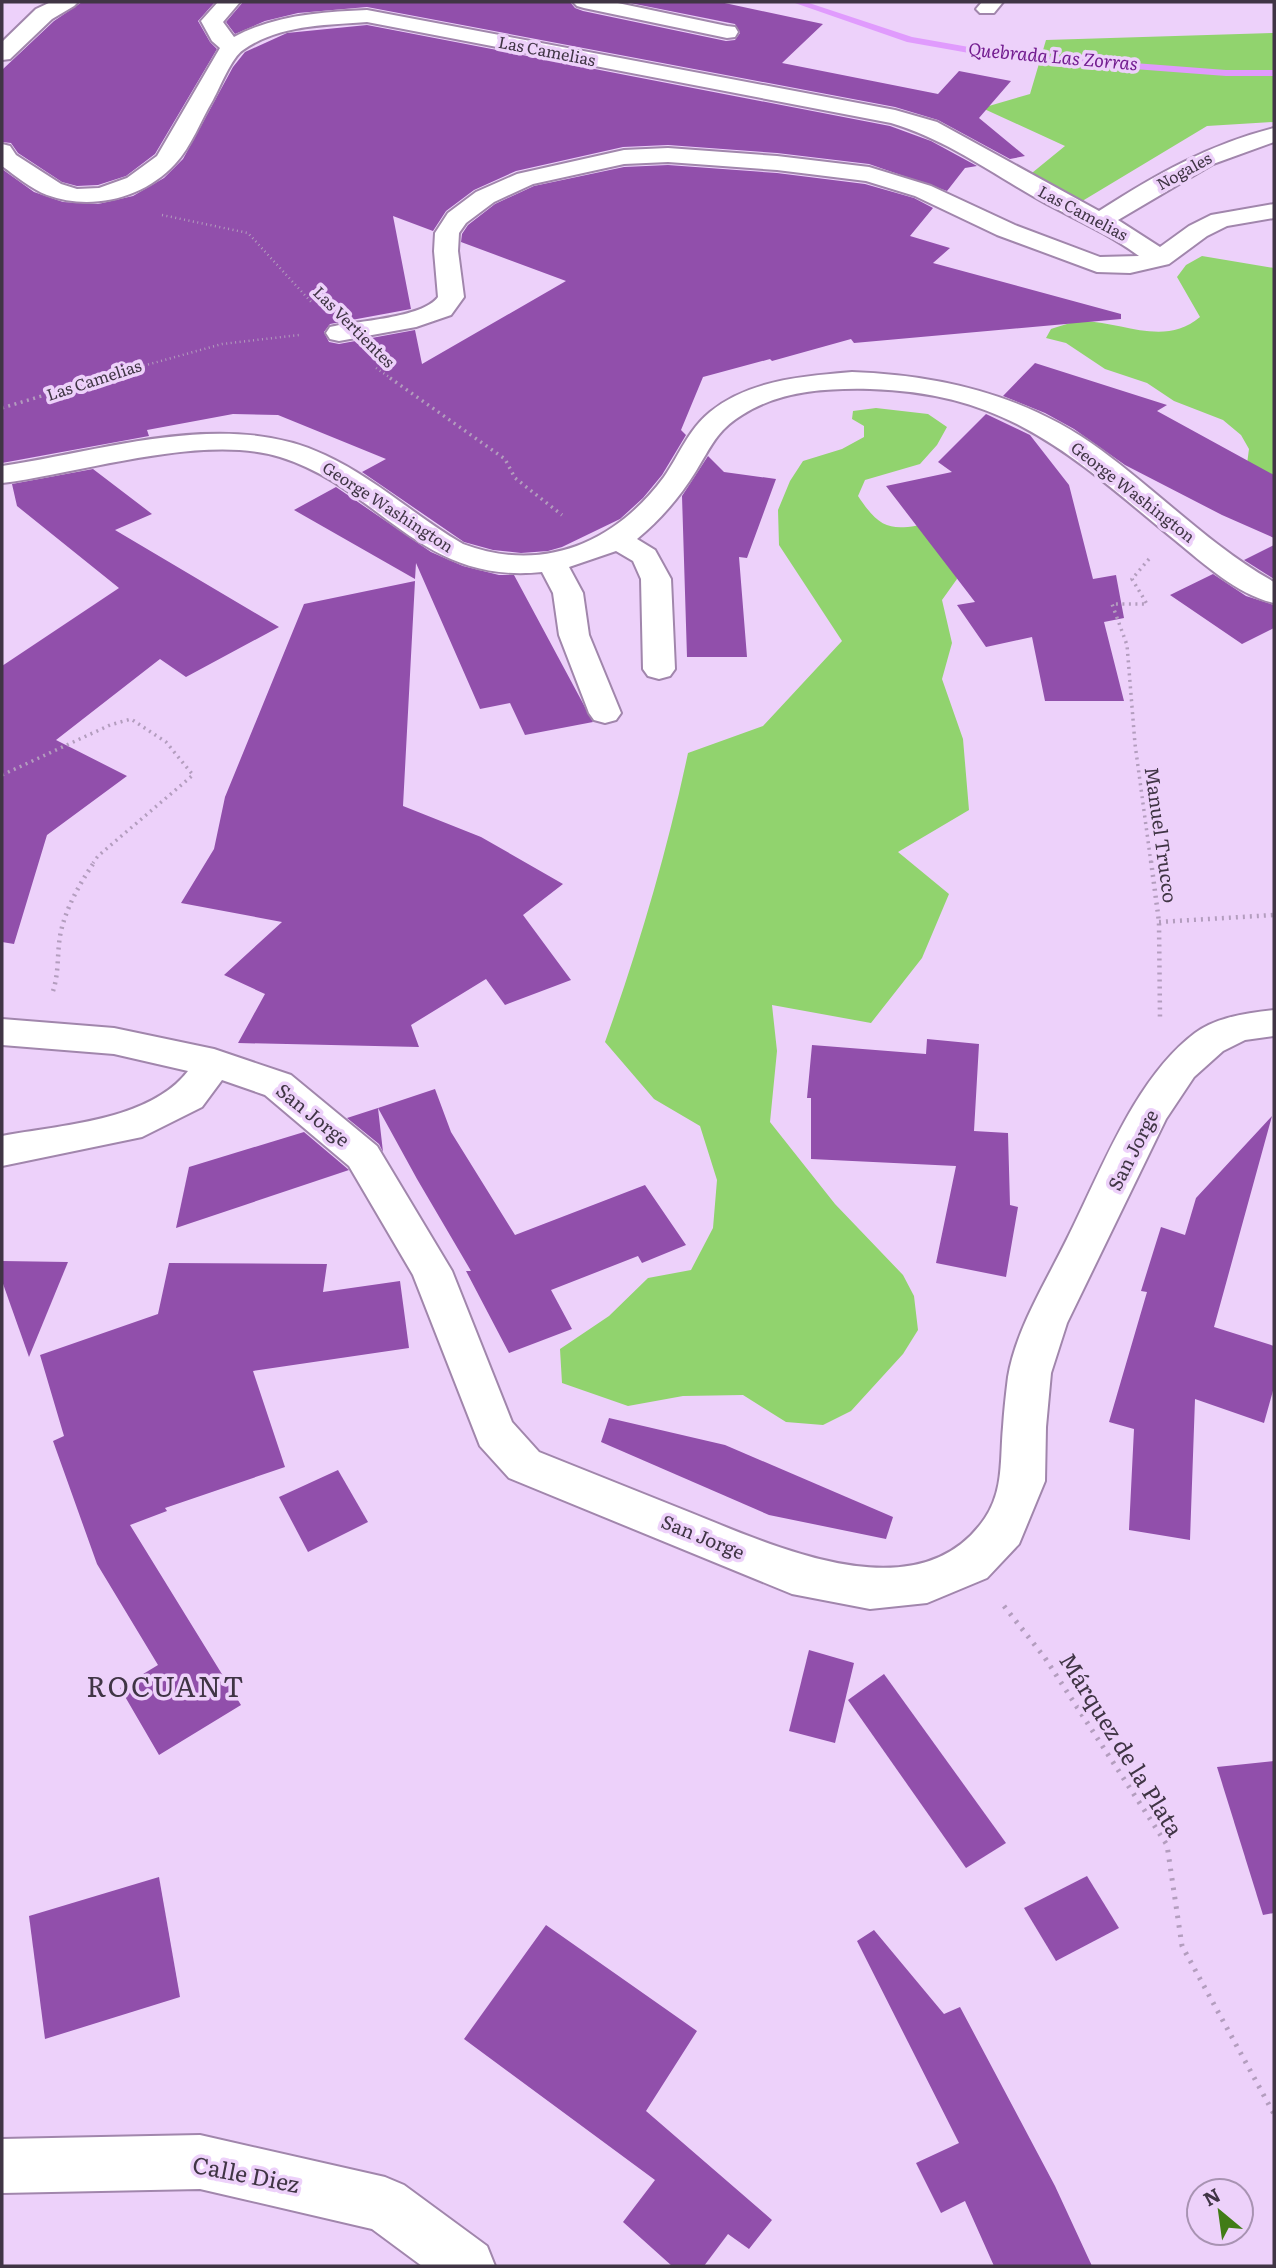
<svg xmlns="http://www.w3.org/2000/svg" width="1276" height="2268" font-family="Literata,serif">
  <rect width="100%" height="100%" fill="#edd1fa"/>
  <!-- green -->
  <g fill="#91d36e">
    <path d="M1274 33V122L1207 126 1079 203 1027 177 1065 146 982 108 1030 94 1046 40Z"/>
    <path d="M1202 256 1274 268V486L1264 480 1247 464 1249 449 1241 435 1223 420 1174 401 1147 383 1105 369 1066 343 1046 338 1051 329C1061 326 1073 321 1083 321 1123 322 1165 347 1200 317L1177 277 1186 265Z"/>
    <path d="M876 408 928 414 947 427 937 445 920 464 865 480 858 496C883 534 894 530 937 522L957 579 942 600 952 643 942 679 963 739 969 810 898 852 949 894 922 958 871 1023 772 1005 777 1051 770 1122 835 1204 903 1275 914 1296 918 1330 903 1354 851 1411 823 1425 786 1422 743 1395 683 1396 628 1406 562 1383 560 1349 609 1316 648 1278 691 1270 713 1228 717 1180 700 1126 654 1099 605 1042C639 947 667 852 688 753L763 726 842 641 779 545 778 510 790 481 803 461 842 449 864 437V426L852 419 853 411Z"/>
  </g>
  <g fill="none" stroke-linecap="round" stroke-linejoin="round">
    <!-- stream -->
    <path fill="#e09bfd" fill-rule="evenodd" d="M792 2H806L912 37 1003 53 1226 70H1274V76H1226L1003 59 907 42Z"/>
  </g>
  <!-- building -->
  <g fill="#914fab">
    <path d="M82 2H215L198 21 210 42 217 49 155 154 126 176 98 185 77 186 62 182 18 153 11 143 2 142V70L54 21Z"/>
    <path d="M243 2H570L575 8 583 11 726 41 735 40 740 33 735 24 625 2H720L823 24 782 63 938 94 959 71 1011 81 979 118 1025 156 1010 159 938 120 895 107 367 7 298 13 265 21 235 34 226 22Z"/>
    <path d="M367 25 890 126 931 141 977 166 965 168 947 191 869 164 777 153 668 145 623 147 516 171 474 190 446 211 433 231 393 216 411 309 330 324 324 332 329 342 339 344 415 330 422 364 566 281 461 242 462 234 468 225 495 204 534 186 624 167 668 165 777 173 865 184 914 198 933 208 910 236 950 248 933 263 1121 314V319L854 343 851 339 772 361 770 359 703 377 681 430 686 435 662 475 643 498 620 519 562 547 548 551 521 553 493 550 464 542 362 472 386 459 278 415 233 414 147 430 149 436 2 463V169L34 192 63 202 98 204 133 196 164 178 183 159 233 67 245 52 287 33Z"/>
    <path d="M1035 363 1167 405 1157 411 1274 475V538L1222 515 1125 465 1074 429 1045 413 1003 396Z"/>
    <path d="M986 414 1030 435 1069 485 1093 579 1116 575 1124 618 1104 622 1124 701H1045L1032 637 986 647 957 605 975 602 886 486 952 472 938 462Z"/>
    <path d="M708 456 724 472 776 479 747 558 739 557 747 657H687L682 496Z"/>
    <path d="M93 469 152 514 115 530 279 627 186 677 160 659 56 740 127 776 47 835 14 944 2 942V666L119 588 17 506 12 484Z"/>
    <path d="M336 487 431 552 463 566 499 575H514L593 722 525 735 510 703 480 709 416 563 415 579 294 510Z"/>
    <path d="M1274 545V579L1244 560Z"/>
    <path d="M1213 574 1246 596 1274 605V628L1242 644 1170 595Z"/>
    <path d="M415 581 403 806 481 837 563 884 523 915 571 980 505 1005 486 979 411 1025 419 1047 238 1043 265 994 224 975 282 922 181 903 214 849 225 797 304 604Z"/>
    <path d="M927 1039 979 1044 974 1131 1008 1133 1010 1205 1018 1207 1006 1277 936 1263 956 1166 811 1159V1098H807L812 1045 926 1054Z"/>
    <path d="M435 1089 451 1132 515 1235 645 1185 686 1245 642 1263 638 1256 551 1290 572 1329 509 1353 466 1271H471L417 1179 378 1108Z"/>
    <path d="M378 1108 383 1152 379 1144 347 1118Z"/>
    <path d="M1272 1116 1214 1327 1274 1346V1387L1264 1423 1195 1399 1190 1540 1129 1530 1134 1429 1109 1422 1147 1292 1141 1291 1161 1227 1185 1235 1196 1198Z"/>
    <path d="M304 1132 349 1170 176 1228 189 1167Z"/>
    <path d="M2 1261 68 1262 29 1357 2 1281Z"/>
    <path d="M169 1263 327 1264 323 1292 400 1281 409 1348 253 1371 285 1467 165 1508 167 1511 130 1525 241 1705 159 1755 120 1688 158 1665 97 1564 53 1441 64 1436 40 1355 158 1314Z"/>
    <path d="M609 1418 725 1445 893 1517 886 1539 769 1515 601 1442Z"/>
    <path d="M338 1470 368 1522 308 1552 279 1497Z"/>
    <path d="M809 1650 854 1663 835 1743 789 1731Z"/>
    <path d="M884 1674 1006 1843 966 1868 848 1700Z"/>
    <path d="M1274 1761V1913L1263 1915 1217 1767Z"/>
    <path d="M1087 1876 1119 1928 1056 1961 1024 1908Z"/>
    <path d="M159 1877 180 1997 45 2039 29 1916Z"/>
    <path d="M546 1925 697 2031 646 2111 772 2220 749 2249 728 2234 704 2266H672L623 2222 655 2180 464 2039Z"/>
    <path d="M874 1930 944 2014 960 2007 1055 2186 1092 2266H994L965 2201 941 2213 916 2163 959 2143 857 1941Z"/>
  </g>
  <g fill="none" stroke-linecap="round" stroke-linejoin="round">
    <defs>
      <g id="minor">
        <path d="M51 2H78L74 6 52 19 10 59 2 60V42L36 9Z"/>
        <path d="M218 2H240L223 22 234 37C275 15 321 12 367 10L895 110 937 122 1099 211C1155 175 1210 144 1274 128V142L1213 164 1118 220 1160 247 1189 226 1211 215 1274 204V218L1227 226 1207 236 1169 264 1130 273 1097 272 997 235 915 196 866 181 777 170 668 162 624 164 533 184 494 202 466 223 459 233 458 251 464 297 451 315 416 327 339 341 330 339 326 333 330 327C356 321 423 318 438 297L434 251 435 233 448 213 476 192 517 174 624 150 668 148 777 156 869 167 931 186 1015 225 1100 257 1139 256C1109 234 1077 220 1045 203 994 175 948 140 891 123L367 22C326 25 278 25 243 50 232 57 220 87 213 100 201 120 191 147 175 164 143 199 90 211 47 195 31 189 16 176 2 166V144L10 146 16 155 61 184 77 189 99 188 127 178 157 156 220 48 212 41 201 21Z"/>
        <path d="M573 2H613L727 26 735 27 738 32 735 37 727 38 584 8 577 6Z"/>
        <path d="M982 2H1003L994 13H980L976 9Z"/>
        <path d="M852 372C941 375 1028 396 1101 450 1160 493 1210 546 1274 582V603C1238 595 1204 564 1176 541 1074 458 1011 393 870 389 827 388 779 391 742 415 716 431 711 447 696 471 680 497 660 520 637 539L655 550 671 579 675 669 670 676 659 679 648 676 643 669 641 579 633 561 616 551 569 567 583 593 589 635 621 713 616 720 605 723 594 720 589 713 559 635 553 593 542 572C420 585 380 488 280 457 203 433 82 473 2 483V466C103 451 228 408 325 455 375 478 416 517 463 544 543 574 615 543 664 477 680 454 688 430 710 412 749 380 804 376 852 372Z"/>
        <path d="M1274 1010V1036L1245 1040 1223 1051 1194 1077 1166 1119 1067 1323 1051 1373 1046 1427 1045 1481 1019 1544 987 1578 927 1603 870 1609 792 1594 509 1478 480 1446 413 1275 349 1166 265 1095 222 1080 202 1107 142 1137 2 1166V1136C59 1125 150 1121 188 1071L114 1054 2 1045V1019L114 1028 214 1049 291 1075 377 1146 452 1271 512 1422 539 1452C589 1472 639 1492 689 1512 772 1545 919 1616 985 1518 1004 1490 1000 1458 1003 1427 1004 1410 1006 1393 1008 1377 1016 1329 1046 1282 1067 1239 1101 1172 1134 1079 1195 1033 1217 1017 1247 1013 1274 1010Z"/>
        <path d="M200 2135 385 2177 404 2185 487 2246 495 2266H422L372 2229 200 2189 2 2193V2139Z"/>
      </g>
    </defs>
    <!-- minor casing -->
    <use href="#minor" stroke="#a186ac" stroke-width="4"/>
    <!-- path-far3 -->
    <g stroke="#b39dbe" stroke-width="2.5" stroke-dasharray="1 3.5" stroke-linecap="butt">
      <path d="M162 215 248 233 313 304"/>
      <path d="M376 368 392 379"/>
      <path d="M96 379 222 344 299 335"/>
    </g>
    <!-- path-far2 -->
    <g stroke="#b39dbe" stroke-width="3.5" stroke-dasharray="2 4.5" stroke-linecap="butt">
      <path d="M390 378 505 459 515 478 562 515"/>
      <path d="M2 408 101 378"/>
      <path d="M1149 559 1132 579 1147 604H1112L1127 645 1135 744 1151 863"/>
      <path d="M2 775 110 725 131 719 166 742 193 775 98 856 93 863"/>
    </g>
    <!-- path-far1 -->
    <g stroke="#b39dbe" stroke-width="4.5" stroke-dasharray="2 5" stroke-linecap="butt">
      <path d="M1151 861 1159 922 1160 1019"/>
      <path d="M1159 922 1274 915"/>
      <path d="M53 991C59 973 57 955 60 936 65 909 80 883 95 861"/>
    </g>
    <!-- path -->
    <path stroke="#b39dbe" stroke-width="5" stroke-dasharray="2.5 7" stroke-linecap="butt" d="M1004 1606 1045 1658 1167 1845 1182 1946 1274 2114"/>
    <!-- minor -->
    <use href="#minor" fill="#fff" fill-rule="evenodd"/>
  </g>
  <g text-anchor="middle" stroke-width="7" stroke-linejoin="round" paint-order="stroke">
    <!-- far-street labels -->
    <g font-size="16" fill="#403545" stroke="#edd1fa">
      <text transform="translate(547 51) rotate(11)" y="6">Las Camelias</text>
      <text transform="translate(1184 171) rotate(-29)" y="6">Nogales</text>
      <text transform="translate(1083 213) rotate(28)" y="6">Las Camelias</text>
      <text transform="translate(354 327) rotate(45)" y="6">Las Vertientes</text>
      <text transform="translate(94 380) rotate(-18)" y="6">Las Camelias</text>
      <text transform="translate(1133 492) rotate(38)" y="6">George Washington</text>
      <text transform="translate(388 507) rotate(33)" y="6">George Washington</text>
    </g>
    <!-- far-water labels -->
    <g font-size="18" font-style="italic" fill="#731d90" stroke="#edd1fa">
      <text transform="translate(1053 57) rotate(5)" y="6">Quebrada Las Zorras</text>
    </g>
    <!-- street labels -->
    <g font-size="19" fill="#403545" stroke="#edd1fa">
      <text transform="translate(1161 835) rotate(82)" y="7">Manuel Trucco</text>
      <text transform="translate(313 1115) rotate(39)" y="7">San Jorge</text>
      <text transform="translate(1133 1150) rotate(-63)" y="7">San Jorge</text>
      <text transform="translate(703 1537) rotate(22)" y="7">San Jorge</text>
    </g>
    <!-- near-street labels -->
    <g font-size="23" fill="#403545" stroke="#edd1fa">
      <text transform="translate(1121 1745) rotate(58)" y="8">Márquez de la Plata</text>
      <text transform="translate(246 2175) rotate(11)" y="8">Calle Diez</text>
    </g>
    <!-- near-quarter labels -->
    <g font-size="28" letter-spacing="2" fill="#403545" stroke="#edd1fa">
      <text x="166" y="1697">ROCUANT</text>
    </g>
  </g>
  <!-- border -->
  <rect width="1276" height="2268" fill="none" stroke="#403545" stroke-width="7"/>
  <!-- north arrow -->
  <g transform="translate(1220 2212) rotate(331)"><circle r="33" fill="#edd1fa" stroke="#a893b2" stroke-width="2"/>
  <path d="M0-5L12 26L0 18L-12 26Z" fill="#417c16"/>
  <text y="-10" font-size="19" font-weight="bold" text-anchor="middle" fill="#403545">N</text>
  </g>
</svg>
